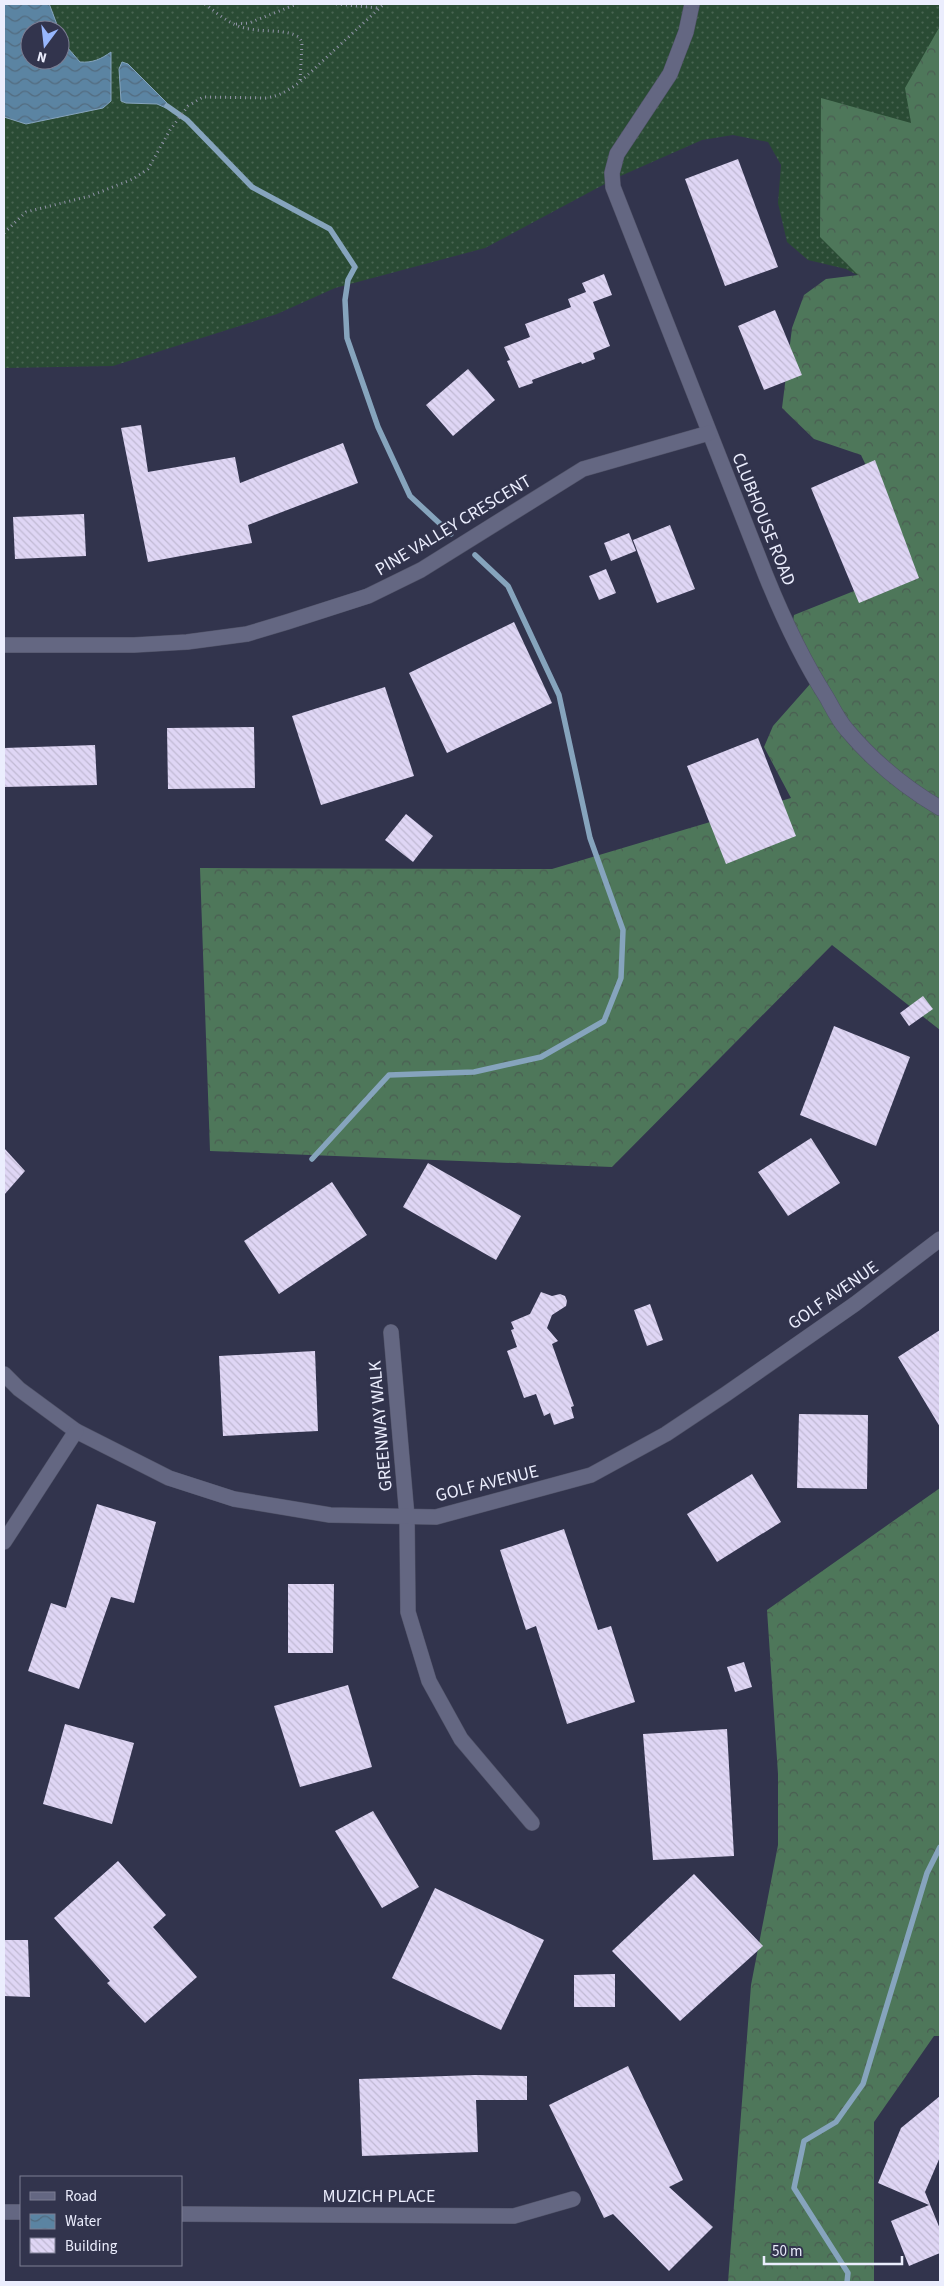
<svg xmlns="http://www.w3.org/2000/svg" width="944" height="2286" font-family="'Source Sans 3',sans-serif">
  <defs>
    <pattern id="grass-dots" width="8" height="8" patternUnits="userSpaceOnUse" patternTransform="scale(1.25)"><rect width="8" height="8" fill="#2a4b34"/><path d="M2 2h.1M6 6h.1" fill="none" stroke="#496552" stroke-width="1.8" stroke-linecap="round"/></pattern>
    <pattern id="forest-crowns" width="20" height="18" patternUnits="userSpaceOnUse" patternTransform="scale(1.25)"><rect width="20" height="18" fill="#4e775a"/><path d="M2 6a3 3 0 1 1 6 0M12 15a3 3 0 1 1 6 0" fill="none" stroke="#4a5d52"/></pattern>
    <pattern id="water-waves" width="16" height="10" patternUnits="userSpaceOnUse" patternTransform="scale(1.25)"><rect width="16" height="10" fill="#5b84a2"/><path d="M0 5q4-4 8 0t8 0" fill="none" stroke="#536c80"/></pattern>
    <pattern id="building-back-hatch" width="6" height="6" patternUnits="userSpaceOnUse" patternTransform="scale(1.25)"><rect width="6" height="6" fill="#dfd6f5"/><path d="M-1 5l2 2M0 0l6 6M5-1l2 2" fill="none" stroke="#c0b9d3"/></pattern>
  </defs>
  <rect width="100%" height="100%" fill="#32344d"/>
  <!-- grass -->
  <path fill="url(#grass-dots)" fill-rule="evenodd" d="M4 4H940V366L870 282 846 269 808 260 787 242 778 203 781 165 768 142 733 135 702 140 616 178 485 248 335 288 277 314 113 366 4 368ZM30 30H60V60H30Z"/>
  <!-- forest -->
  <g fill="url(#forest-crowns)">
    <path d="M940 26V1030L832 945 612 1167 210 1151 200 868 552 869 791 798 764 747 773 726 811 683 790 638 794 615 869 585 881 497 861 455 814 439 782 408 792 328 804 295 826 279 858 275 820 237 821 98 911 123 905 88Z"/>
    <path d="M940 1488V2036H934L874 2122V2282H728L751 1985 778 1845V1774L767 1610Z"/>
  </g>
  <!-- water -->
  <g fill="url(#water-waves)" stroke="#86a4bd">
    <path d="M4 4H49L50 6 59 30H30V60H60V32L67 47 80 62C93 63 101 59 111 52V101L103 108 26 124 4 117Z"/>
    <path d="M122 62 128 64 167 103 166 108 157 104 126 103 121 101 119 69Z"/>
  </g>
  <g fill="none" stroke-linecap="round" stroke-linejoin="round">
    <!-- stream -->
    <g stroke="#86a4bd" stroke-width="5.5">
      <path d="M167 106 187 120 252 187 330 229 355 267 348 280 345 300 347 338 378 427 410 496 451 534"/>
      <path d="M312 1159 389 1075 474 1072 541 1057 604 1021 621 978 623 930 590 838 559 695 508 586 475 555"/>
      <path d="M847 2282 848 2273 794 2188 804 2141 836 2122 863 2084 927 1873 940 1847"/>
    </g>
  </g>
  <!-- building -->
  <g fill="url(#building-back-hatch)">
    <path d="M738 159 778 267 725 286 685 179Z"/>
    <path d="M604 274 612 295 593 302 610 346 593 353 595 359 582 364 581 362 532 380 533 383 519 388 507 361 510 360 504 347 530 337 525 324 571 307 568 299 586 292 582 283Z"/>
    <path d="M775 310 802 375 764 390 738 326Z"/>
    <path d="M468 369 495 400 453 436 426 405Z"/>
    <path d="M141 425 148 472 235 457 240 483 343 443 358 483 248 525 252 543 148 562 121 428Z"/>
    <path d="M875 460 919 578 859 603 811 488Z"/>
    <path d="M84 514 86 556 15 559 13 517Z"/>
    <path d="M670 525 695 589 657 603 633 540Z"/>
    <path d="M629 533 636 551 611 561 604 543Z"/>
    <path d="M606 569 616 593 599 600 589 576Z"/>
    <path d="M514 622 552 703 447 753 409 673Z"/>
    <path d="M385 687 414 776 321 805 292 716Z"/>
    <path d="M254 727 255 788 168 789 167 728Z"/>
    <path d="M758 738 796 836 726 864 687 766Z"/>
    <path d="M95 745 97 785 4 787V748Z"/>
    <path d="M406 814 433 836 413 862 385 840Z"/>
    <path d="M923 996 933 1009 909 1026 900 1013Z"/>
    <path d="M834 1026 910 1057 876 1146 800 1115Z"/>
    <path d="M811 1138 840 1183 788 1216 758 1172Z"/>
    <path d="M4 1148 25 1171 4 1195Z"/>
    <path d="M428 1163 521 1216 496 1260 403 1207Z"/>
    <path d="M332 1182 367 1235 279 1294 244 1241Z"/>
    <path d="M541 1292 552 1296 560 1294 565 1296 567 1301 566 1306 552 1315 547 1328 558 1341 552 1344 574 1406 571 1407 574 1418 554 1425 550 1413 544 1416 536 1394 524 1398 507 1351 517 1347 511 1330 514 1329 511 1322 530 1314Z"/>
    <path d="M650 1304 663 1340 647 1346 634 1310Z"/>
    <path d="M940 1330V1427L898 1357Z"/>
    <path d="M315 1351 318 1431 223 1436 219 1356Z"/>
    <path d="M799 1414 868 1415 867 1489 797 1488Z"/>
    <path d="M752 1474 781 1522 717 1562 687 1514Z"/>
    <path d="M97 1504 156 1522 134 1603 111 1597 79 1689 28 1671 51 1603 66 1608Z"/>
    <path d="M564 1529 598 1630 611 1626 635 1702 567 1724 536 1626 526 1630 500 1550Z"/>
    <path d="M288 1584H334L333 1653H288Z"/>
    <path d="M744 1662 752 1687 735 1692 727 1667Z"/>
    <path d="M348 1685 372 1767 300 1787 274 1706Z"/>
    <path d="M65 1724 134 1743 112 1824 43 1804Z"/>
    <path d="M727 1729 734 1856 653 1860 643 1734Z"/>
    <path d="M373 1811 419 1887 382 1908 335 1831Z"/>
    <path d="M118 1861 166 1915 153 1927 197 1977 145 2023 107 1983 110 1981 54 1918Z"/>
    <path d="M694 1874 763 1946 680 2021 612 1951Z"/>
    <path d="M435 1888 544 1940 501 2030 392 1978Z"/>
    <path d="M4 1940H28L30 1997 4 1996Z"/>
    <path d="M615 1974V2007H574V1975Z"/>
    <path d="M628 2066 683 2180 669 2187 713 2227 669 2271 613 2214 604 2218 549 2105Z"/>
    <path d="M475 2075 527 2076V2100H476L478 2152 362 2156 359 2079Z"/>
    <path d="M940 2096V2157L925 2192 940 2229V2253L909 2266 891 2221 929 2205 878 2183 901 2128Z"/>
  </g>
  <g fill="none" stroke-linecap="round" stroke-linejoin="round">
    <defs>
      <g id="minor">
        <path d="M692 4 686 32 670 74 617 154 612 173 613 187 766 576C783 618 802 659 827 698 833 709 839 721 847 730 874 762 904 787 940 808"/>
        <path d="M4 645H134L187 642 247 634 287 622 368 596 421 570 583 469 709 433"/>
        <path d="M391 1332 407 1517 408 1612 429 1681 461 1739 532 1823"/>
        <path d="M4 1374 19 1389 76 1431 169 1478 234 1499 330 1515 436 1517 591 1475 666 1434 726 1394 855 1304 940 1239"/>
        <path d="M4 1542 76 1431"/>
        <path d="M4 2212H21"/>
        <path d="M181 2214 514 2216 573 2199"/>
      </g>
    </defs>
    <!-- minor casing -->
    <use href="#minor" stroke="#505267" stroke-width="16"/>
    <!-- path -->
    <g stroke="#9193a8" stroke-width="3" stroke-dasharray="1 4" stroke-linecap="butt">
      <path d="M205 4C217 13 230 25 245 28 263 33 283 28 299 37L302 42 300 82"/>
      <path d="M336 4 378 8"/>
      <path d="M236 24 249 23 297 4"/>
      <path d="M4 233 26 212 90 196 133 179 148 169 170 130 188 106 203 97 266 98C280 96 289 90 300 82L384 4"/>
    </g>
    <!-- minor -->
    <use href="#minor" stroke="#646782" stroke-width="15"/>
  </g>
  <g text-anchor="middle" stroke-width="5" stroke-linejoin="round" paint-order="stroke">
    <!-- street labels -->
    <g font-size="18" fill="#ebedfd" stroke="#32344d">
      <text transform="translate(764 519) rotate(68)" y="6">CLUBHOUSE ROAD</text>
      <text transform="translate(453 525) rotate(-31)" y="6">PINE VALLEY CRESCENT</text>
      <text transform="translate(833 1295) rotate(-35)" y="6">GOLF AVENUE</text>
      <text transform="translate(380 1426) rotate(-95)" y="6">GREENWAY WALK</text>
      <text transform="translate(487 1483) rotate(-14)" y="6">GOLF AVENUE</text>
      <text x="379" y="2202">MUZICH PLACE</text>
    </g>
  </g>
  <!-- border -->
  <rect width="944" height="2286" fill="none" stroke="#ebedfd" stroke-width="10"/>
  <!-- legend -->
  <rect x="20" y="2176" width="162" height="90" fill="#32344d" stroke="#7c7e93"/>
  <rect x="30" y="2192" width="25" height="8" fill="#646782" stroke="#7c7e93"/>
  <text x="65" y="2201" font-size="15" fill="#ebedfd">Road</text>
  <rect x="30" y="2214" width="25" height="15" fill="url(#water-waves)" stroke="#7c7e93"/>
  <text x="65" y="2226" font-size="15" fill="#ebedfd">Water</text>
  <rect x="30" y="2238" width="25" height="15" fill="url(#building-back-hatch)" stroke="#7c7e93"/>
  <text x="65" y="2251" font-size="15" fill="#ebedfd">Building</text>
  <!-- north arrow -->
  <g transform="translate(45 45) rotate(195)"><circle r="24" fill="#32344d" stroke="#7c7e93"/>
  <path d="M0-4L9 19L0 12L-9 19Z" fill="#97b6fd"/>
  <text y="-8" font-size="14" font-weight="bold" text-anchor="middle" fill="#ebedfd">N</text>
  </g>
  <!-- scale -->
  <path d="M764 2256v8h138v-8" fill="none" stroke="#ebedfd" stroke-width="2.5"/>
  <text x="772" y="2256" font-size="15" fill="#ebedfd" stroke="#32344d" stroke-width="4" paint-order="stroke">50 m</text>
</svg>
